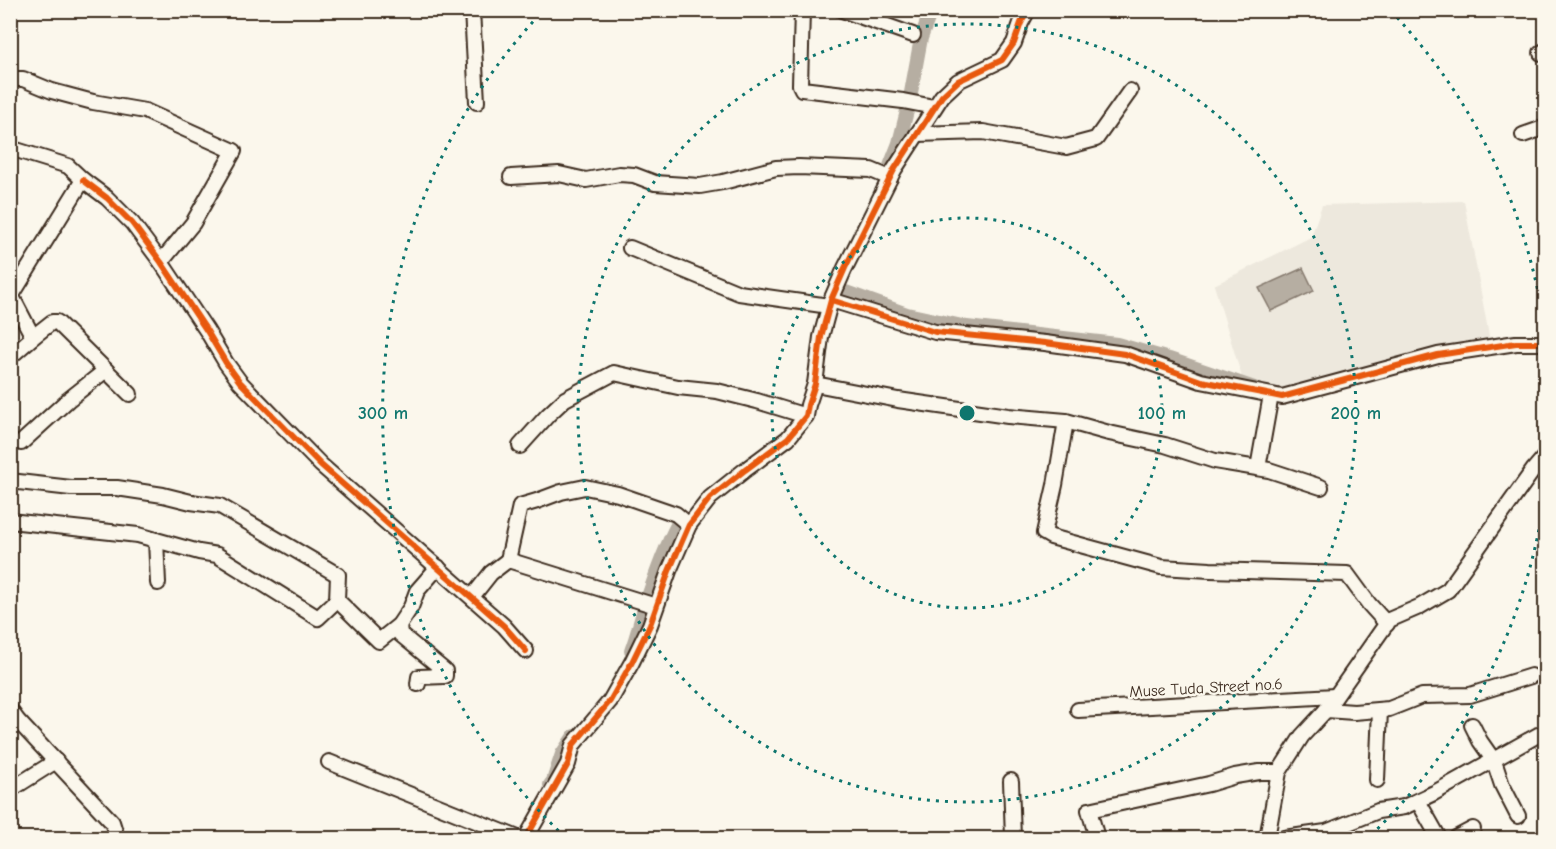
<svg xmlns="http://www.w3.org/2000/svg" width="1556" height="849" font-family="'Comic Neue',sans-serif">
  <rect width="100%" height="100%" fill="#fbf7ec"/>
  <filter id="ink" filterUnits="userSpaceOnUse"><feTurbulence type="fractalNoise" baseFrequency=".0167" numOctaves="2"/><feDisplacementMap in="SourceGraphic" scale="12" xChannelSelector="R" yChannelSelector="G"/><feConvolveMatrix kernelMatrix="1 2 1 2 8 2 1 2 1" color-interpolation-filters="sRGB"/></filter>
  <g filter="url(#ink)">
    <!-- built -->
    <path fill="#ede8dd" d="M1464 201 1490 341 1277 394 1244 384 1214 285 1311 237 1322 205Z"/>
    <!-- water -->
    <path fill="#b6aea2" stroke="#85796d" stroke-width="1.5" d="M1303 268 1314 291 1271 311 1259 288Z"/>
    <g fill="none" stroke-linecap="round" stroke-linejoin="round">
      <!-- canal -->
      <g stroke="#b6aea2" stroke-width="14">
        <path d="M910 98 921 38 929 16 930 10"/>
        <path d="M888 171 899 143 908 107"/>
        <path d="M846 292 907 314 967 327 1117 344 1169 359 1254 388"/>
        <path d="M631 651C637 636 640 621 645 606 654 578 664 549 678 523"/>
        <path d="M550 785 553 781 562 754 574 736"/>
      </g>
      <defs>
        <g id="minor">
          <path d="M472 10 477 102"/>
          <path d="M802 10 800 85 802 89 903 101 934 107"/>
          <path d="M842 10 913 35"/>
          <path d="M1541 53 1546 50"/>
          <path d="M10 79H23L52 91 93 102 145 111 234 151 193 223 161 262"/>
          <path d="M917 134 983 132 1066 147 1096 139 1130 91"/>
          <path d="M1523 135 1546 127"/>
          <path d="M10 148 68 166 83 180 12 295"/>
          <path d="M511 177 559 174 586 180 619 174 634 175 655 183 700 186 723 182 776 168 799 167 871 170 890 178"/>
          <path d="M83 180 107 198 132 223 161 262 207 331 226 363 240 382 321 465 504 626 526 651"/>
          <path d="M630 248 739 293 829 306"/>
          <path d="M10 293 33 337 10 357"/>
          <path d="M831 300 935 332 1045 343 1125 354 1201 381 1282 397 1438 355 1516 343H1546"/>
          <path d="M33 337 52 322H57L130 394"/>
          <path d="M815 384 898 400 1008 416 1066 421 1109 433 1165 445 1215 461 1269 470 1321 487"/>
          <path d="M1066 421 1055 485 1044 533 1051 537 1161 567 1210 570 1347 574 1369 604 1387 624"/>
          <path d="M21 443 68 400 106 370"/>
          <path d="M520 446 548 415 565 399 614 373 678 387 717 391 757 401 806 416"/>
          <path d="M1258 468 1271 395"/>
          <path d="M10 481 71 488H117L163 495 191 502 220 506 338 575 337 600 379 641 399 625 411 607 417 591 438 567"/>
          <path d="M10 521 138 535 199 552 217 555 318 618 337 600"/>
          <path d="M156 540 158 583"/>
          <path d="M508 560 520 506 537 501 561 492 585 487 618 494 676 514 689 525"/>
          <path d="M472 597 491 573 508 560 656 606"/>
          <path d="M399 625 400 634 445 671V676L419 677 418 684"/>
          <path d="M10 710 18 721 112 822 117 838"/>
          <path d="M1078 710 1335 696"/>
          <path d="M1326 710 1354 712 1389 709 1422 696 1470 695 1531 676"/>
          <path d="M1472 725 1480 741 1494 761 1502 785 1518 816"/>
          <path d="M329 762 518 838"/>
          <path d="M1377 780 1380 710"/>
          <path d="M1011 781 1013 838"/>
          <path d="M10 790 56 761"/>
          <path d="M1418 801 1439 838"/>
          <path d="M526 838 568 764 573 745 610 701 632 662 650 625 669 571 689 525 710 498 745 470 788 438 806 416 808 405 815 384 821 337 831 300 845 268 894 170 942 96 958 81 1002 60 1014 43 1021 23 1028 10"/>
          <path d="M1097 838 1089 810 1209 784 1235 776 1259 772H1279"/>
          <path d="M1267 838 1279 772 1302 736 1326 710 1389 620 1419 607 1448 590 1534 469 1546 455"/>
          <path d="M1284 838 1326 832 1378 811 1404 807 1434 793 1538 735 1546 733"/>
          <path d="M1456 838 1473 829"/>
        </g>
      </defs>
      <!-- minor casing -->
      <use href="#minor" stroke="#3b2a1e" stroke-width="18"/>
      <!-- minor -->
      <use href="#minor" stroke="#fbf7ec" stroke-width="14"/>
      <defs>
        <g id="cycleway">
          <path d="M83 180 107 198 132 223 161 262 207 331 226 363 240 382 321 465 504 626 526 651"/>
          <path d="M831 300 935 332 1045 343 1125 354 1201 381 1282 397 1438 355 1516 343H1546"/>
          <path d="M526 838 568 764 573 745 610 701 632 662 650 625 669 571 689 525 710 498 745 470 788 438 806 416 808 405 815 384 821 337 831 300 845 268 894 170 942 96 958 81 1002 60 1014 43 1021 23 1028 10"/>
        </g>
      </defs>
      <!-- cycleway casing -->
      <use href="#cycleway" stroke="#fbf7ec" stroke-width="10"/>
      <!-- cycleway -->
      <use href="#cycleway" stroke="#e8590c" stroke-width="6"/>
    </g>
  </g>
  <!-- distance rings -->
  <g fill="none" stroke="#0f766e" stroke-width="3" stroke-dasharray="3 6">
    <circle cx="967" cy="413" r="195"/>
    <circle cx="967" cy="413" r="389"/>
    <path d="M1545 494A584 584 0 0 1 1369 837M565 837A584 584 0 0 1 543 11M1391 11A584 584 0 0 1 1545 332"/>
  </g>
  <g text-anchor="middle" stroke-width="5" stroke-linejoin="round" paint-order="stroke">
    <!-- street labels -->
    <g font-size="16" fill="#3b2a1e" stroke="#fbf7ec">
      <text transform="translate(1206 687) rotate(-3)" y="6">Muse Tuda Street no.6</text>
    </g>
  </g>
  <circle cx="967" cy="413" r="9" fill="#0f766e" stroke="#fbf7ec" stroke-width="3"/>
  <g font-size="18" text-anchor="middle" font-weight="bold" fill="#0f766e" stroke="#fbf7ec" stroke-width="5" stroke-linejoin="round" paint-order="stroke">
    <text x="1162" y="419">100 m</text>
    <text x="1356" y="419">200 m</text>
    <text x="383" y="419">300 m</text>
  </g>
  <!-- margin -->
  <rect width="1556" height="849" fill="none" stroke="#fbf7ec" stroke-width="36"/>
  <rect x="18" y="18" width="1520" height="813" fill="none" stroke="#3b2a1e" stroke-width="2" filter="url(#ink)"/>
</svg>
